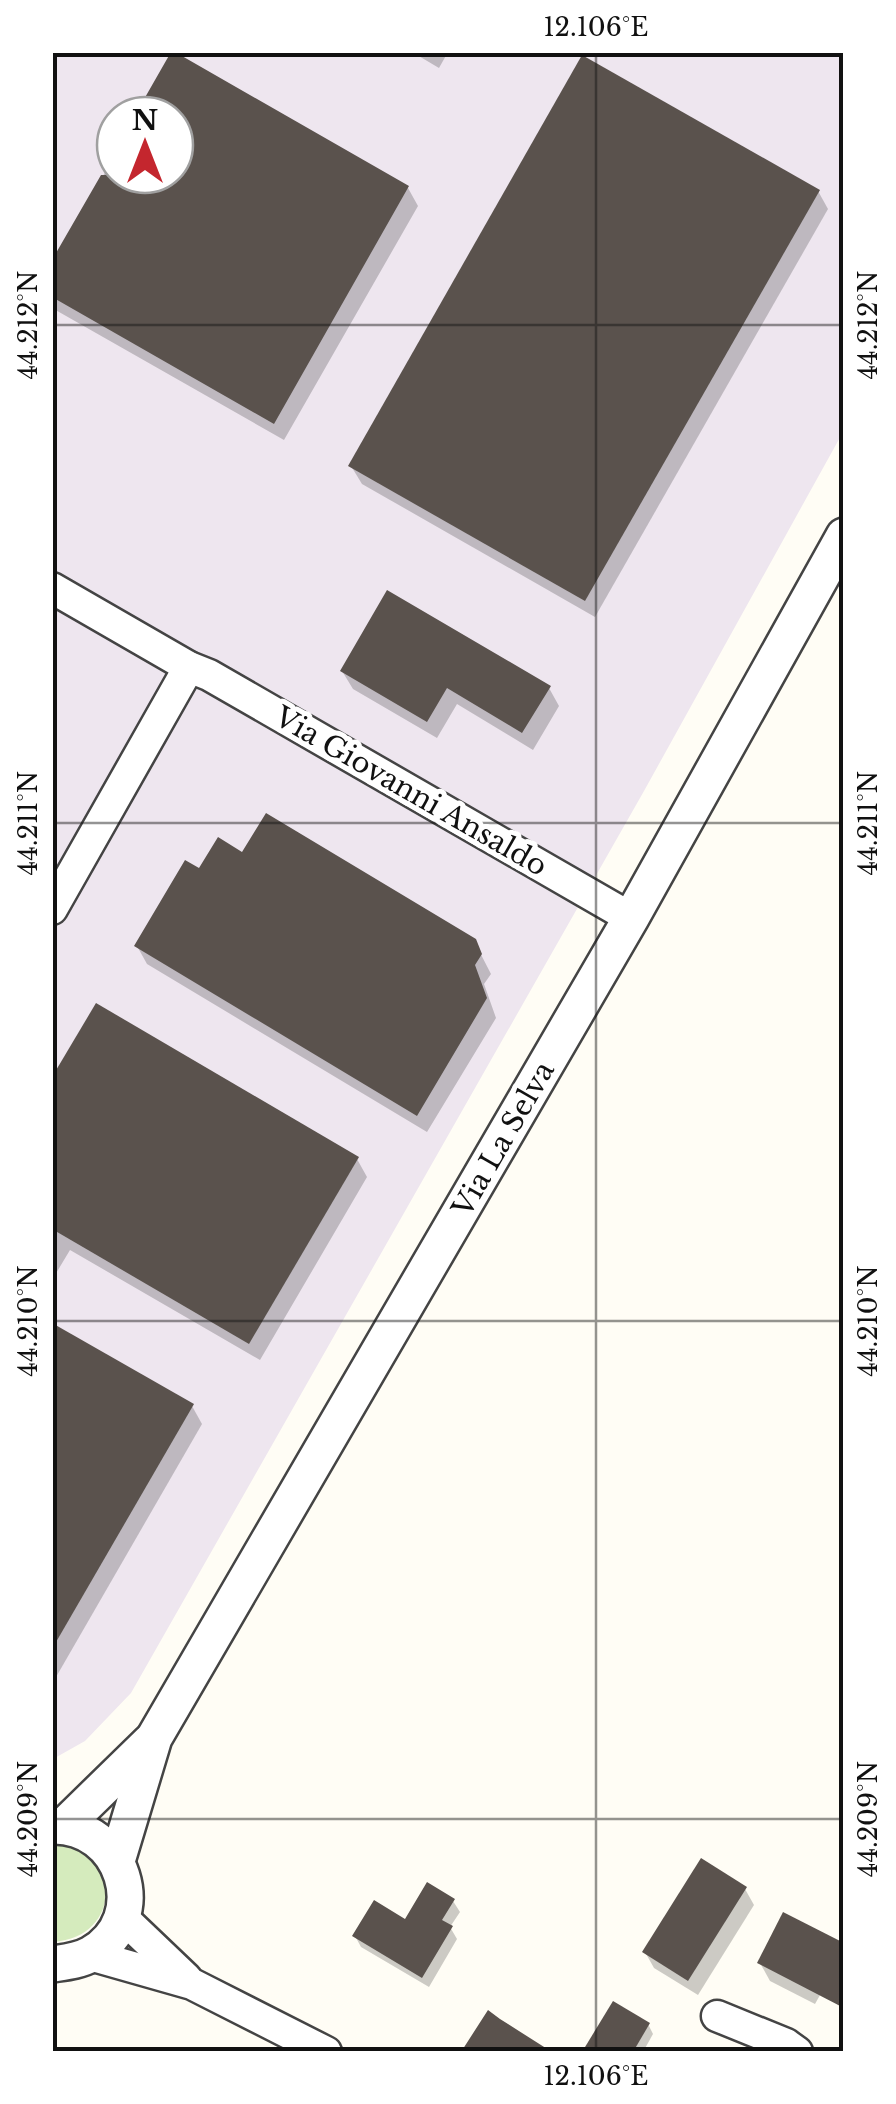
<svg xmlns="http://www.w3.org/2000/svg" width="896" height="2104" font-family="'Libre Baskerville',serif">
  <rect width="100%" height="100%" fill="#fffdf5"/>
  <!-- industrial -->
  <path fill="#eee6ef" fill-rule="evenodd" d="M53 53H843V432L644 791 131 1693 85 1741 53 1759ZM115 115H175V175H115Z"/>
  <!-- green -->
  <path fill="#d5ebbd" d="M52 1840C123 1848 124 1937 53 1942Z"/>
  <!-- shadow -->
  <g fill="#0003">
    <path d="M412 52H448L439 68Z"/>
    <path d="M173 54 408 188 418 206 284 440 52 308V265L115 155V175H175V115H138Z"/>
    <path d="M818 191 828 209 595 617 362 484 351 466Z"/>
    <path d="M342 671 549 688 559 706 533 750 457 704 437 738 353 689Z"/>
    <path d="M243 855 474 941 491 974 484 984 496 1018 427 1132 147 964 137 946 200 872Z"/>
    <path d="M52 1082 357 1159 367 1177 260 1360 70 1250 52 1280Z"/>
    <path d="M52 1326 192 1406 202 1424 52 1684Z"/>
    <path d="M745 1889 754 1905 698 1995 654 1968 645 1952Z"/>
    <path d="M453 1901 460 1912 450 1927 457 1939 429 1987 361 1947 355 1936 406 1922Z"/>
    <path d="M841 1958 815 2004 770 1981 760 1963Z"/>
    <path d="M648 2024 653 2034 643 2052H586Z"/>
  </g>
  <!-- building -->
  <g fill="#5a524d">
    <path d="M171 52H175L409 186 274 424 52 297V260L101 175H175V115H135Z"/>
    <path d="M582 55 820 190 585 601 348 466Z"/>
    <path d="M387 590 551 686 522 733 447 688 427 722 340 671Z"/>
    <path d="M266 813 476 939 482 954 475 965 487 998 417 1116 134 946 185 860 199 868 218 837 242 852Z"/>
    <path d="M96 1003 359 1157 249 1344 52 1229V1077Z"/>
    <path d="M52 1323 194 1404 52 1649Z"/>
    <path d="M701 1858 747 1887 688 1981 642 1952Z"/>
    <path d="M427 1882 455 1899 442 1920 453 1926 422 1978 352 1936 374 1900 405 1919Z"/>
    <path d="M783 1912 844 1943V2008L757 1963Z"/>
    <path d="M613 2001 650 2023 633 2052H582Z"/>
    <path d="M488 2010 500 2019 552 2052H461Z"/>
  </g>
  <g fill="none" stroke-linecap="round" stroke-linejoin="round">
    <defs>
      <g id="minor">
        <path d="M52 588 189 667 209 675 631 918"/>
        <path d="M52 909 189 667"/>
        <path d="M122 1917 186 1978"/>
        <path d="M90 1955 192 1984 326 2052"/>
        <path d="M717 2016 786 2044 797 2052"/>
      </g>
      <g id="tertiary">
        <path d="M65 1825 150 1742"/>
        <path d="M52 1826C123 1824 154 1918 91 1954 79 1961 66 1962 52 1964"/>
        <path d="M117 1861 154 1738 631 918 844 536"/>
      </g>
    </defs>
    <!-- minor casing -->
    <use href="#minor" stroke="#444" stroke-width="35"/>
    <!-- tertiary casing -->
    <use href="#tertiary" stroke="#444" stroke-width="40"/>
    <!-- minor -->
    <use href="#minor" stroke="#fff" stroke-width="30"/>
    <!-- tertiary -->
    <use href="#tertiary" stroke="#fff" stroke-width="35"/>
  </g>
  <!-- ticks -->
  <path fill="none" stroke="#111" stroke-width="2.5" stroke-opacity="0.45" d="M596 52V2052M52 325H844M52 823H844M52 1321H844M52 1819H844"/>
  <g text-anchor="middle" stroke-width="10" stroke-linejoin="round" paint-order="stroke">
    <!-- street labels -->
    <g font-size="28" fill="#111" stroke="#fff">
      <text transform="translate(411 791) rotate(30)" y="10">Via Giovanni Ansaldo</text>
      <text transform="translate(503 1139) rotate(-60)" y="10">Via La Selva</text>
    </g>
  </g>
  <!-- border -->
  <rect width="896" height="2104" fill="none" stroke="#ffffff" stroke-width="110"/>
  <!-- north arrow -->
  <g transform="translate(145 145)"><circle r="48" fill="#ffffff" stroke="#a0a0a0" stroke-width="2.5"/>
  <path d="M0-8L18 38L0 25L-18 38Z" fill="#c4262e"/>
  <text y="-15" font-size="28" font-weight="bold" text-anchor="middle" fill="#111111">N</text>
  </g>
  <rect x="55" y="55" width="786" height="1994" fill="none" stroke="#111" stroke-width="4"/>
  <g font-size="25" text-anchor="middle" fill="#111">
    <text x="596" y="36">12.106°E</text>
    <text transform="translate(28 325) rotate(-90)" y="9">44.212°N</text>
    <text transform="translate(868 325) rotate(-90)" y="9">44.212°N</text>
    <text transform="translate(28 823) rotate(-90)" y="9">44.211°N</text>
    <text transform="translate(868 823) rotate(-90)" y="9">44.211°N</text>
    <text transform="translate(28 1321) rotate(-90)" y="9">44.210°N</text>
    <text transform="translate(868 1321) rotate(-90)" y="9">44.210°N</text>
    <text transform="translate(28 1819) rotate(-90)" y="9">44.209°N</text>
    <text transform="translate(868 1819) rotate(-90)" y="9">44.209°N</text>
    <text x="596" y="2085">12.106°E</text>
  </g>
</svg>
